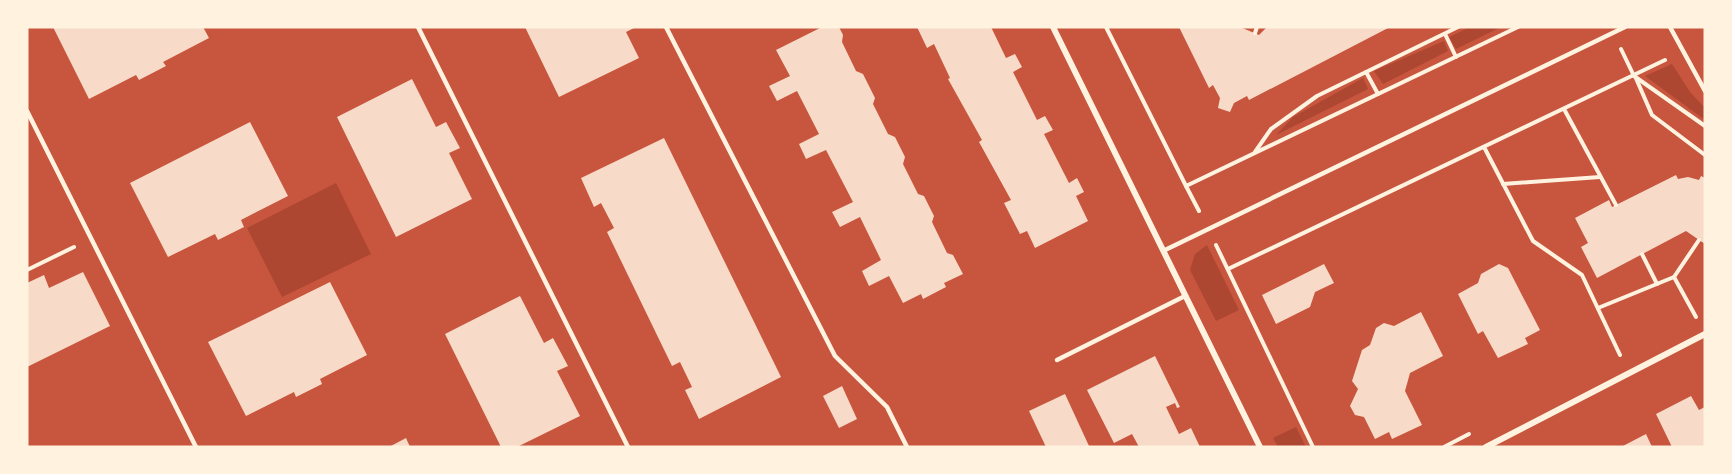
<svg xmlns="http://www.w3.org/2000/svg" width="1732" height="474" font-family="'Titillium Web',sans-serif">
  <rect width="100%" height="100%" fill="#c8553d"/>
  <!-- green -->
  <g fill="#ae4732">
    <path d="M1470 27H1501L1456 49 1449 37Z"/>
    <path d="M1444 41 1448 51 1383 84 1374 71Z"/>
    <path d="M1672 64 1690 92 1705 108V120L1645 76Z"/>
    <path d="M1363 78 1368 89 1276 135 1293 117Z"/>
    <path d="M336 183 371 254 282 297 247 228Z"/>
    <path d="M1207 245 1239 310 1216 321 1190 270 1195 254Z"/>
    <path d="M1296 427 1306 447H1278L1273 438Z"/>
  </g>
  <!-- building -->
  <g fill="#f7dbc8">
    <path d="M53 27H203L209 38 163 62 166 66 139 80 136 75 89 99Z"/>
    <path d="M525 27H636L626 32 639 58 559 97Z"/>
    <path d="M822 27H839L843 35 842 42 856 71 863 74 875 98 873 104 888 134 895 137 905 157 903 164 918 194 924 196 934 216 932 222 947 253 953 255 963 274 944 283 946 287 923 299 921 294 903 303 889 276 869 286 862 271 881 260 860 217 840 227 832 212 853 202 826 150 806 159 799 144 819 134 797 91 777 101 769 86 790 76 776 50Z"/>
    <path d="M917 27H991L1006 58 1015 54 1022 67 1013 72 1037 120 1045 116 1053 130 1044 134 1069 183 1077 178 1084 192 1076 196 1088 221 1035 248 1027 231 1020 234 1004 203 1011 200 979 142 982 140 948 79 950 78 934 44 927 48Z"/>
    <path d="M1179 27H1240L1259 35 1267 27H1390L1249 100 1247 96 1234 103 1230 112 1218 108 1220 98 1213 85 1209 88Z"/>
    <path d="M412 79 436 127 446 122 460 148 449 153 472 199 396 237 337 117Z"/>
    <path d="M250 122 288 196 241 220 244 227 218 240 215 234 168 257 130 183Z"/>
    <path d="M664 138 781 377 699 419 685 390 692 387 680 362 672 366 607 232 614 228 601 203 594 207 581 178Z"/>
    <path d="M1676 175 1678 179 1688 177 1699 180 1701 176 1705 178V244L1686 231 1597 278 1581 247 1588 243 1575 218 1609 200 1612 207Z"/>
    <path d="M1324 264 1334 283 1315 292 1310 307 1276 324 1262 295Z"/>
    <path d="M1499 264 1508 268 1540 330 1525 338 1528 344 1498 358 1483 331 1478 334 1458 294 1478 283 1481 274Z"/>
    <path d="M83 272 110 326 27 367V283L44 275 49 288Z"/>
    <path d="M330 282 367 355 320 379 322 384 296 397 294 392 246 416 208 342Z"/>
    <path d="M520 296 544 343 553 338 568 366 557 371 580 416 517 447H501L445 334Z"/>
    <path d="M1421 312 1443 356 1410 373 1405 391 1422 425 1392 439 1389 432 1375 439 1364 417 1355 415 1350 406 1358 389 1352 381 1362 350 1370 345 1376 328 1384 323 1394 326Z"/>
    <path d="M1155 356 1180 407 1177 408 1175 403 1166 407 1179 434 1191 428 1200 447H1139L1132 434 1114 443 1087 390Z"/>
    <path d="M842 386 857 419 839 428 823 396Z"/>
    <path d="M1065 394 1089 446 1087 447H1046L1029 411Z"/>
    <path d="M1691 396 1699 410 1705 407V447H1672L1656 414Z"/>
    <path d="M1646 434 1652 447H1621Z"/>
    <path d="M406 438 410 447H389Z"/>
  </g>
  <g fill="none" stroke-linecap="round" stroke-linejoin="round">
    <!-- path -->
    <g stroke="#fff3e0" stroke-width="4">
      <path d="M1106 27 1186 186"/>
      <path d="M1255 33 1257 27"/>
      <path d="M1445 34 1456 57"/>
      <path d="M1621 49 1634 76 1705 126"/>
      <path d="M1366 72 1378 94"/>
      <path d="M1635 76 1652 115 1705 155"/>
      <path d="M1564 109 1616 205"/>
      <path d="M1484 147 1533 241 1582 275 1620 355"/>
      <path d="M1255 152 1271 129 1317 96 1458 27"/>
      <path d="M1503 184 1600 177"/>
      <path d="M1199 211 1186 186 1518 27"/>
      <path d="M1216 245 1313 447"/>
      <path d="M1642 254 1657 284"/>
      <path d="M1228 269 1665 60"/>
      <path d="M27 270 74 247"/>
      <path d="M1674 277 1699 240"/>
      <path d="M1598 308 1674 277 1696 317"/>
      <path d="M1444 447 1469 434"/>
    </g>
    <!-- service -->
    <g stroke="#fff3e0" stroke-width="4.5">
      <path d="M418 27 628 447"/>
      <path d="M666 27 835 356 887 407 907 447"/>
      <path d="M1670 27 1705 91"/>
      <path d="M27 111 196 447"/>
      <path d="M1163 251 1625 27"/>
      <path d="M1057 360 1185 296"/>
    </g>
    <!-- minor -->
    <g stroke="#fff3e0" stroke-width="6">
      <path d="M1053 27 1260 447"/>
      <path d="M1486 447 1705 334"/>
    </g>
  </g>
  <!-- border -->
  <rect width="1732" height="474" fill="none" stroke="#fff3e0" stroke-width="57"/>
</svg>
